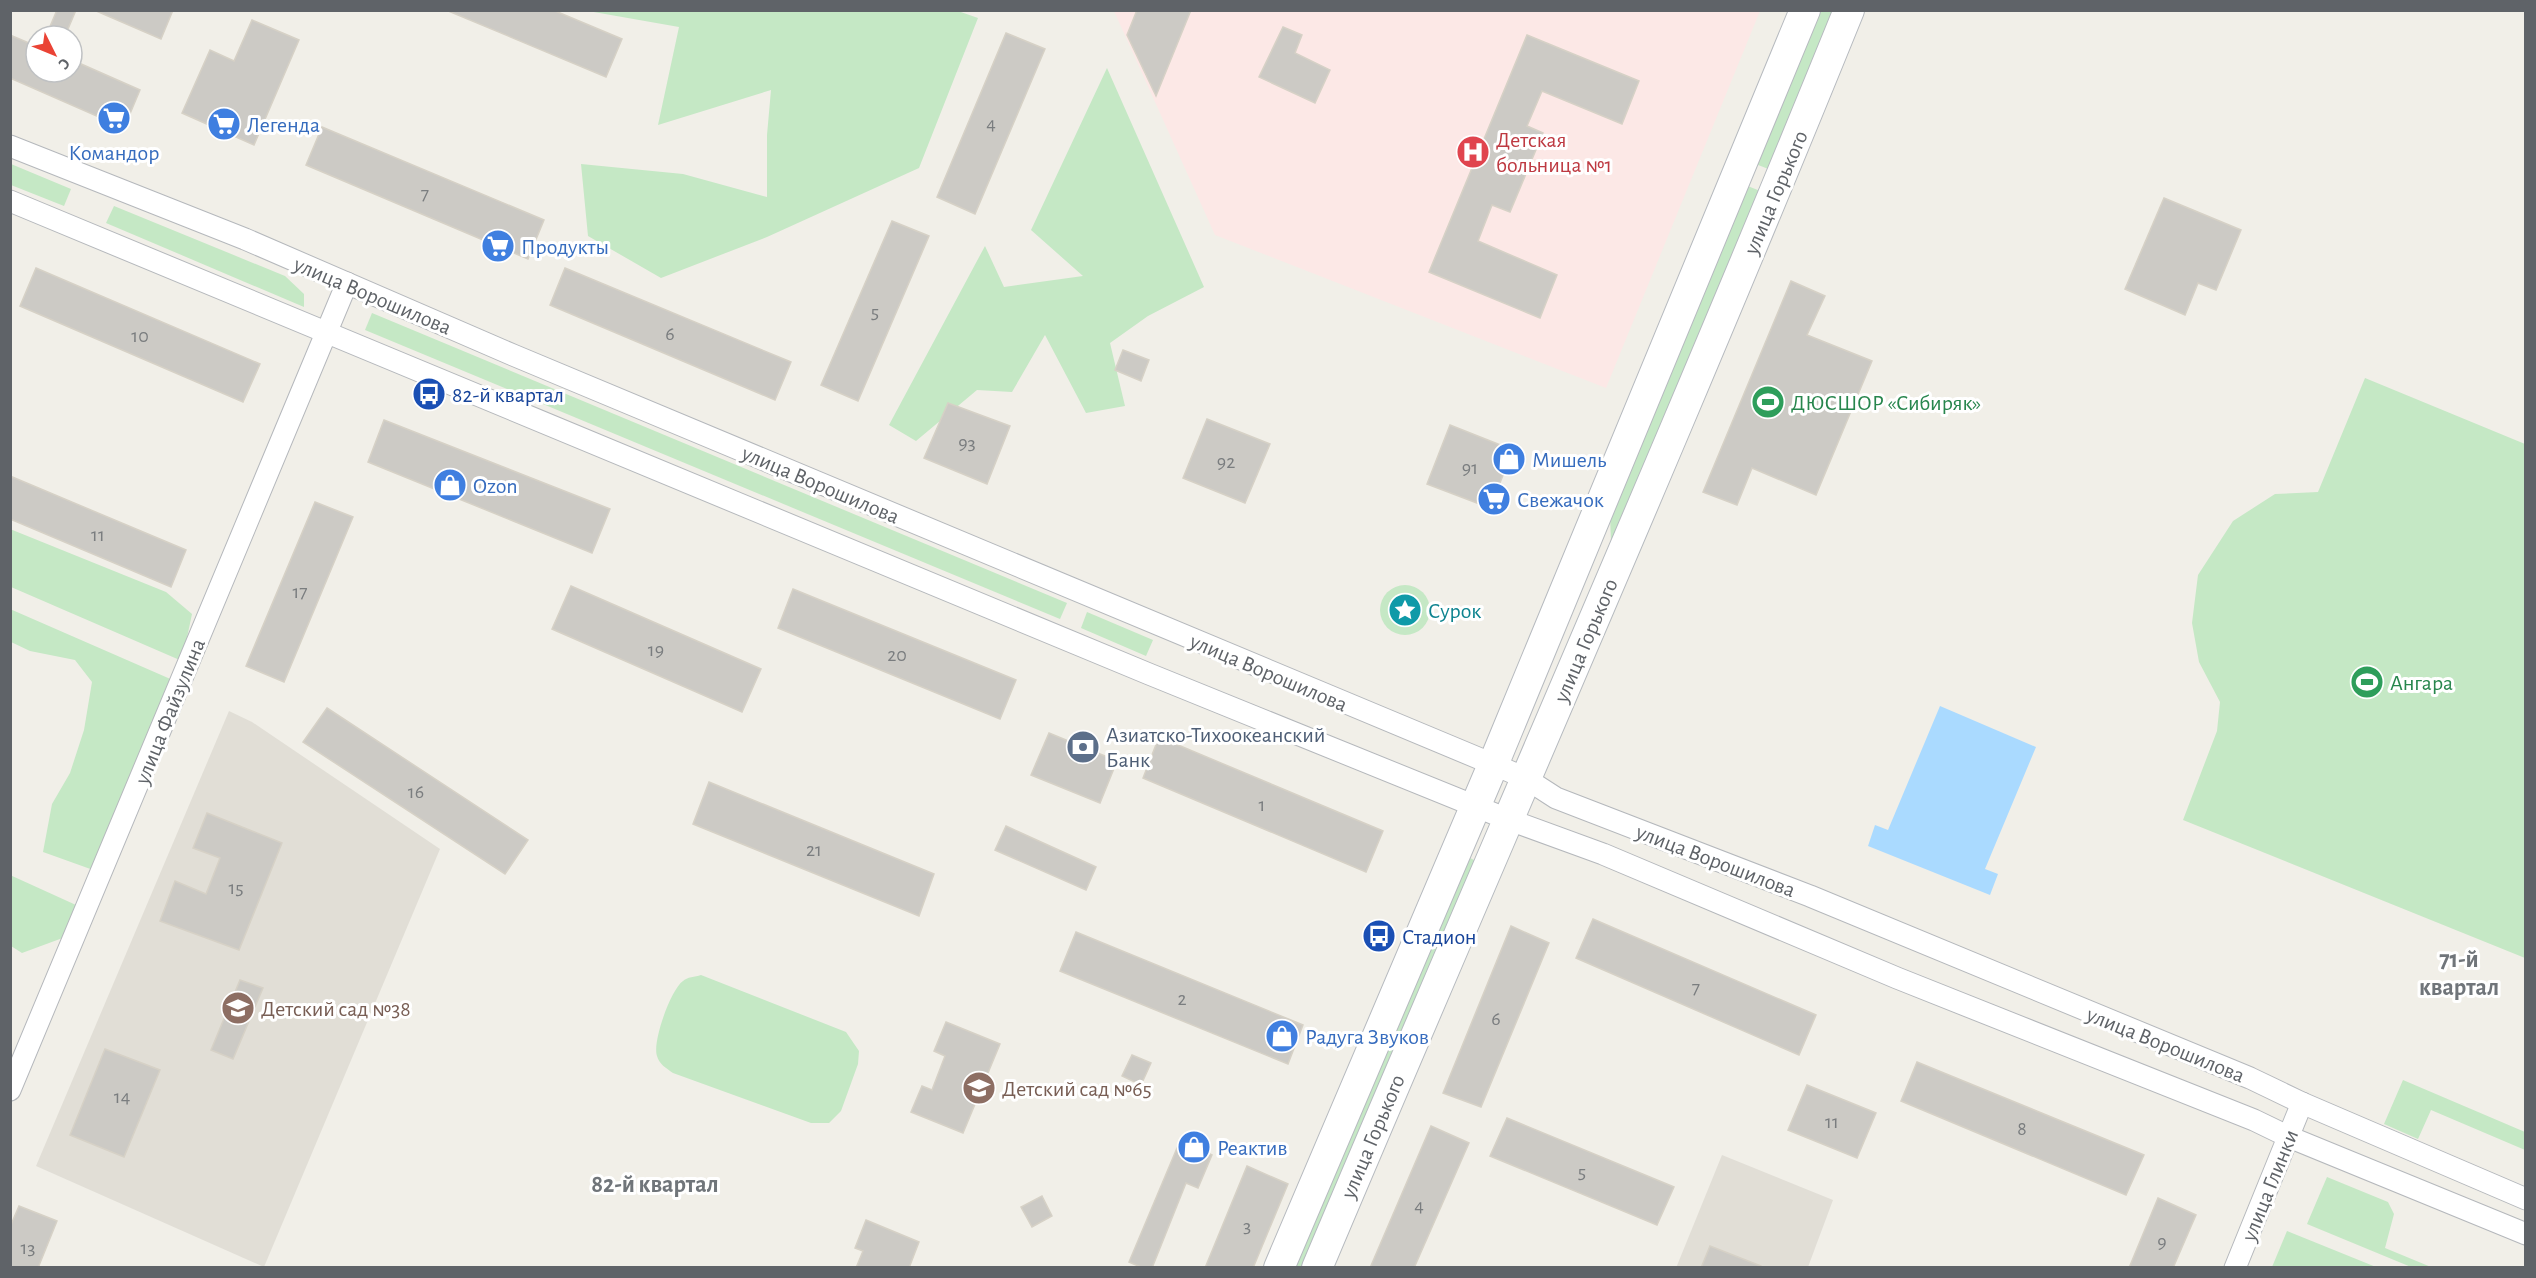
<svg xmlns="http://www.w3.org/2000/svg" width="2536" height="1278" font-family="'Alegreya Sans',sans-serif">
  <rect width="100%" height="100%" fill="#f1efe8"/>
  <!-- education -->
  <g fill="#e1ded6">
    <path d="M229 711 252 722 440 849 264 1267 36 1166Z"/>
    <path d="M1722 1155 1833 1200 1808 1267 1676 1268Z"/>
  </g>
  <!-- medical -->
  <path fill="#fce8e6" d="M1114 11H1760L1606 388 1215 235Z"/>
  <!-- green -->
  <g fill="#c5e8c5">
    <path d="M958 11 978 18 919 168 767 237 661 278 588 236 581 164 683 174 767 197V135L771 90 658 125 679 27 588 11Z"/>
    <path d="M1815 11H1836L1771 170 1753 163Z"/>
    <path d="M1107 68 1204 287 1148 316 1110 343 1125 406 1086 413 1045 335 1012 392 977 390 916 441 889 425 985 246 1004 287 1083 276 1031 230Z"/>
    <path d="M11 164 71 189 64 206 11 185Z"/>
    <path d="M1745 185 1763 192 1611 542 1610 515Z"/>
    <path d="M114 206 285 276 304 294V307L106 223Z"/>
    <path d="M372 313 1067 603 1060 619 365 330Z"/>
    <path d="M2365 378 2525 444V958L2183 820 2217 731 2220 702 2199 662 2192 623 2198 575 2233 521 2275 494 2318 492Z"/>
    <path d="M10 529 166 592 192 614 182 661 11 587Z"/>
    <circle cx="1405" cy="610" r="25"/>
    <path d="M10 609 175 681 96 871 43 852 52 804 70 773 84 730 92 682 75 660 30 651 11 642Z"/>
    <path d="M1087 612 1153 640 1146 656 1081 628Z"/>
    <path d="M1464 855 1478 862 1305 1267 1290 1268Z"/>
    <path d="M10 875 76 905 68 936 22 953 11 946Z"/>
    <path d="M701 975 846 1032 859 1051 858 1064 841 1111 829 1123H811L673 1073C666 1068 659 1064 657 1056 652 1042 671 989 683 981 687 977 695 977 701 975Z"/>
    <path d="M2403 1080 2525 1132V1150L2431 1110 2418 1139 2384 1124Z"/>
    <path d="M2327 1177 2388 1202 2394 1214 2385 1248 2431 1267H2411L2307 1224Z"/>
    <path d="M2287 1231 2376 1267H2272Z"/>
  </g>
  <!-- water -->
  <path fill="#aadaff" d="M1940 706 2036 747 1985 869 1998 874 1990 895 1868 846 1875 825 1888 830Z"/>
  <!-- building -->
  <g fill="#cccac5" stroke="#d6d1c6" stroke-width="1.5">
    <path d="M57 10H76L65 36H46Z"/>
    <path d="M94 10H173L161 39Z"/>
    <path d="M446 10H553L622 39 606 77Z"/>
    <path d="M1137 10H1191L1156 96 1127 35Z"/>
    <path d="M252 20 299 40 254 145 182 113 210 50 234 61Z"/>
    <path d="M1283 27 1302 35 1295 53 1330 70 1315 103 1259 77Z"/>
    <path d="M1006 33 1045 49 975 214 937 197Z"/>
    <path d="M10 35 36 46V72H72V60L140 90 124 128 10 78Z"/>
    <path d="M1527 35 1639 81 1622 124 1542 91 1527 126 1543 133 1510 212 1492 205 1478 241 1557 275 1540 318 1429 272Z"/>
    <path d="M322 127 544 220 528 259 306 165Z"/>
    <path d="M2164 198 2241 230 2216 290 2198 283 2185 315 2125 289Z"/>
    <path d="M892 221 929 236 858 401 821 385Z"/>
    <path d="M36 268 260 364 243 402 20 306Z"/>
    <path d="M565 268 791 362 775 400 550 305Z"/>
    <path d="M1791 281 1825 296 1807 335 1872 361 1816 495 1752 468 1737 505 1703 492Z"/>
    <path d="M1123 350 1149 360 1141 381 1115 370Z"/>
    <path d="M948 403 1010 426 987 484 924 458Z"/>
    <path d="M1207 419 1270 444 1245 503 1183 478Z"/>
    <path d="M384 420 610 509 592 553 368 462Z"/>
    <path d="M1450 425 1513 450 1490 508 1427 484Z"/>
    <path d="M10 476 186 550 171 587 10 519Z"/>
    <path d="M315 502 353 517 284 682 246 666Z"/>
    <path d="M571 586 761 669 742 712 552 629Z"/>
    <path d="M793 589 1016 680 1000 719 778 628Z"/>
    <path d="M327 708 528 840 505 874 303 742Z"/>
    <path d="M1049 733 1117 761 1100 803 1031 775Z"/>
    <path d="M1159 737 1383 831 1366 872 1143 778Z"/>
    <path d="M709 782 934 874 919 916 693 824Z"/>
    <path d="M207 813 282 843 239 950 160 921 175 881 206 894 220 858 193 848Z"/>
    <path d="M1006 826 1096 867 1086 890 995 850Z"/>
    <path d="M1593 919 1816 1015 1799 1055 1576 958Z"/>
    <path d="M1511 926 1549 943 1481 1107 1443 1093Z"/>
    <path d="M1076 932 1303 1025 1288 1064 1060 971Z"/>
    <path d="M240 980 263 988 233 1059 211 1050Z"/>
    <path d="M946 1022 1000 1044 963 1133 911 1112 922 1086 932 1090 945 1056 934 1051Z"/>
    <path d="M105 1049 160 1070 124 1157 70 1135Z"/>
    <path d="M1132 1055 1151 1063 1141 1085 1122 1076Z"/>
    <path d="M1917 1062 2144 1155 2126 1195 1901 1101Z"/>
    <path d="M1807 1085 1876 1113 1857 1158 1788 1130Z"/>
    <path d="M1507 1118 1674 1187 1657 1225 1490 1156Z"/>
    <path d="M1431 1126 1469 1143 1414 1268H1370Z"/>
    <path d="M1180 1141 1212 1155 1198 1188 1186 1183 1152 1268H1143L1129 1262Z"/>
    <path d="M1247 1166 1288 1184 1253 1268H1205Z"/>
    <path d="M1042 1196 1052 1216 1032 1227 1021 1207Z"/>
    <path d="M2158 1198 2196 1215 2173 1268H2129Z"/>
    <path d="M19 1206 57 1221 38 1268H10V1227Z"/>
    <path d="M866 1220 919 1242 909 1268H856L863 1251 855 1248Z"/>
    <path d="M1710 1246 1761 1266V1268H1701Z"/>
  </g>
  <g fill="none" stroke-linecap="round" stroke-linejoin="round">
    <defs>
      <g id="street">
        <path d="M10 146 245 239 513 355 1502 768 1525 778 1556 798 1810 896 2250 1078 2302 1103 2526 1199"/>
        <path d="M10 201 1149 674 1507 819 1603 854 1897 978 2254 1120 2289 1137 2526 1234"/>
        <path d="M10 1090 347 283"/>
        <path d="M2235 1268 2302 1103"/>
      </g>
      <g id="secondary">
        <path d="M1279 1268 1493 765 1805 10"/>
        <path d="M1317 1268C1494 849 1678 432 1849 10"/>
      </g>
    </defs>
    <!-- street casing -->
    <use href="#street" stroke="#b5b8bc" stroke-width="23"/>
    <!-- secondary casing -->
    <use href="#secondary" stroke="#b6babf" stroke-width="32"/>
    <!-- street -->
    <use href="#street" stroke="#fff" stroke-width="21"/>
    <!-- secondary -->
    <use href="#secondary" stroke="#fff" stroke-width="30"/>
  </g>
  <!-- icons -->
  <defs>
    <symbol id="supermarket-disc" viewBox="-11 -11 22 22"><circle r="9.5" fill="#3f7fe0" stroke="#fff"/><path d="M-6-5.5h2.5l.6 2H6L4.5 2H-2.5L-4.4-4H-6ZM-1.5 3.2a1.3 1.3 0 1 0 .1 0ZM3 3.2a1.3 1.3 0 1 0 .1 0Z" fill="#fff"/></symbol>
    <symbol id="hospital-disc" viewBox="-11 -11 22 22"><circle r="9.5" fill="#e0444e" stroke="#fff"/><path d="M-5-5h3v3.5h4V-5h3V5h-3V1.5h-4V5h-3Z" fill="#fff"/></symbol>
    <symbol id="bus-disc" viewBox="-11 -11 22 22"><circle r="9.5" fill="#1a4fb4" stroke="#fff"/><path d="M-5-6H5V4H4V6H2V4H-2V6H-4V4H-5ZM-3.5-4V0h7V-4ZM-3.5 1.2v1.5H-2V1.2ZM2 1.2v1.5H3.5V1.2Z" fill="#fff"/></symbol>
    <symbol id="stadium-disc" viewBox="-11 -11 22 22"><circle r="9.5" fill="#2e9e5b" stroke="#fff"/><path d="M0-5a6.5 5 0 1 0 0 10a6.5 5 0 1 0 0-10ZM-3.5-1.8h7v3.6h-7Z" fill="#fff"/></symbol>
    <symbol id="shop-disc" viewBox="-11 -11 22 22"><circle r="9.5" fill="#3f7fe0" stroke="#fff"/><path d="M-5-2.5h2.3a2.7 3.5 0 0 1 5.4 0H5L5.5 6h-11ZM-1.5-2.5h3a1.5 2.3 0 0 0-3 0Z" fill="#fff"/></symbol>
    <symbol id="sight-disc" viewBox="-11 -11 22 22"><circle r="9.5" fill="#0f9aa8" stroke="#fff"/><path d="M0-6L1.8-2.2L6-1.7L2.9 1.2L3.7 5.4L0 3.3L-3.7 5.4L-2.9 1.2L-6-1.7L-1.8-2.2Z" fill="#fff"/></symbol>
    <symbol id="bank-disc" viewBox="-11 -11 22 22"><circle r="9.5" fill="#5c6f8a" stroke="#fff"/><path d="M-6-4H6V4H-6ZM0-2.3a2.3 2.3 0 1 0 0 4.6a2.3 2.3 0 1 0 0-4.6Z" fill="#fff"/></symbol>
    <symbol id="school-disc" viewBox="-11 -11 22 22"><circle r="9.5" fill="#8d6e63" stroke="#fff"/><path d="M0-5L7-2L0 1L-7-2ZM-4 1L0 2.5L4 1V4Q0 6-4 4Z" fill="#fff"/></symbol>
  </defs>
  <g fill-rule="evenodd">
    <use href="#supermarket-disc" x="95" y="99" width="38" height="38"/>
    <use href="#supermarket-disc" x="205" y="105" width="38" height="38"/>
    <use href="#hospital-disc" x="1454" y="133" width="38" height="38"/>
    <use href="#supermarket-disc" x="479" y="227" width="38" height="38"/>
    <use href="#bus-disc" x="410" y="375" width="38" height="38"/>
    <use href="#stadium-disc" x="1749" y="383" width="38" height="38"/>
    <use href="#shop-disc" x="1490" y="440" width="38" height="38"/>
    <use href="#shop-disc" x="431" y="466" width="38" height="38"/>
    <use href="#supermarket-disc" x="1475" y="480" width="38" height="38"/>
    <use href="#sight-disc" x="1386" y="591" width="38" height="38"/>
    <use href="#stadium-disc" x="2348" y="663" width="38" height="38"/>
    <use href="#bank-disc" x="1064" y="728" width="38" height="38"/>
    <use href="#bus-disc" x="1360" y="917" width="38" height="38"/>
    <use href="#school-disc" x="219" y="989" width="38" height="38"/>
    <use href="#shop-disc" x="1263" y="1017" width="38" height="38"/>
    <use href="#school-disc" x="960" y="1069" width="38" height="38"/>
    <use href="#shop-disc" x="1175" y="1128" width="38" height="38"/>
  </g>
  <g text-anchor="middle" stroke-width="6" stroke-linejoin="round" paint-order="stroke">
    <!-- number labels -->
    <g font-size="20" fill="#7a7d7f">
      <text x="991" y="130">4</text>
      <text x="425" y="200">7</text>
      <text x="875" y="318">5</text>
      <text x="670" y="340">6</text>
      <text x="140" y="342">10</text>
      <text x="967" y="449">93</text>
      <text x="1226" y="468">92</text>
      <text x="1470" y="474">91</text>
      <text x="98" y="541">11</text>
      <text x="300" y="598">17</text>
      <text x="656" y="656">19</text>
      <text x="897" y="661">20</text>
      <text x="416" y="798">16</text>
      <text x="1262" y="811">1</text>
      <text x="814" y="856">21</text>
      <text x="236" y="894">15</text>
      <text x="1696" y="994">7</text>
      <text x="1182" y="1005">2</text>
      <text x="1496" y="1025">6</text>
      <text x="122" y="1103">14</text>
      <text x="1832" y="1128">11</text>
      <text x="2022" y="1135">8</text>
      <text x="1582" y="1178">5</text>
      <text x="1419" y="1212">4</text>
      <text x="1247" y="1232">3</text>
      <text x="2162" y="1248">9</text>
      <text x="28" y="1254">13</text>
    </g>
    <!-- shop labels -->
    <g font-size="22" fill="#366cbe" stroke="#fff" text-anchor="start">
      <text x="247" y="132">Легенда</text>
      <text x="114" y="160" text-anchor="middle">Командор</text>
      <text x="521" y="254">Продукты</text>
      <text x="1532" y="467">Мишель</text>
      <text x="473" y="493">Ozon</text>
      <text x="1517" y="507">Свежачок</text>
      <text x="1305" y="1044">Радуга Звуков</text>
      <text x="1217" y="1155">Реактив</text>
    </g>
    <!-- health labels -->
    <g font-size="22" fill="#be3a42" stroke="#fff" text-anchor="start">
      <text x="1496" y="147">Детская<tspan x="1496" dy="25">больница №1</tspan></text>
    </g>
    <!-- street labels -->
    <g font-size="22" fill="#5f6368" stroke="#fff">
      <text transform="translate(1775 192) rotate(-67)" y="8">улица Горького</text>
      <text transform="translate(373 295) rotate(23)" y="8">улица Ворошилова</text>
      <text transform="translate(821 484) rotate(23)" y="8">улица Ворошилова</text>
      <text transform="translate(1585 640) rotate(-67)" y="8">улица Горького</text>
      <text transform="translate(1269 672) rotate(23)" y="8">улица Ворошилова</text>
      <text transform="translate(169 711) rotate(-68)" y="8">улица Файзулина</text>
      <text transform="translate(1716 860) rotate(21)" y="8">улица Ворошилова</text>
      <text transform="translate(2166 1044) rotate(22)" y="8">улица Ворошилова</text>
      <text transform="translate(1372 1136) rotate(-67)" y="8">улица Горького</text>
      <text transform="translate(2269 1185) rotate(-68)" y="8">улица Глинки</text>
    </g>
    <!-- transit labels -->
    <g font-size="22" fill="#164399" stroke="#fff" text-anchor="start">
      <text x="452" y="402">82-й квартал</text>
      <text x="1402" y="944">Стадион</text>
    </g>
    <!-- leisure labels -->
    <g font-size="22" fill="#27864d" stroke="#fff" text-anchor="start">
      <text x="1791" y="410">ДЮСШОР «Сибиряк»</text>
      <text x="2390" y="690">Ангара</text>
    </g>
    <!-- culture labels -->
    <g font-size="22" fill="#0d838f" stroke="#fff" text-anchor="start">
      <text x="1428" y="618">Сурок</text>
    </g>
    <!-- service labels -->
    <g font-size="22" fill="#4e5e75" stroke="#fff" text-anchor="start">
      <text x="1106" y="742">Азиатско-Тихоокеанский<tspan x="1106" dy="25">Банк</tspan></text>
    </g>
    <!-- education labels -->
    <g font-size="22" fill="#785e54" stroke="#fff" text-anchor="start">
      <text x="261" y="1016">Детский сад №38</text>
      <text x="1002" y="1096">Детский сад №65</text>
    </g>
    <!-- neighbourhood labels -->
    <g font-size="24" font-weight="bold" fill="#70757a" stroke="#fff">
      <text x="2459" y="967">71-й<tspan x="2459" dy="28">квартал</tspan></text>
      <text x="655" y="1192">82-й квартал</text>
    </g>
  </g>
  <!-- border -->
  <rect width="2536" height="1278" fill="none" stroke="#5f6368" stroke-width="24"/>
  <!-- north arrow -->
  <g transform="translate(54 54) rotate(133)"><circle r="28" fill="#ffffff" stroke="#bfc1c3" stroke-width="1.5"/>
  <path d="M0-4.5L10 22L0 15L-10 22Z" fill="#ea4335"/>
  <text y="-9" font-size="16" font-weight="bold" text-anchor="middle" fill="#5f6368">С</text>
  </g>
</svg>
